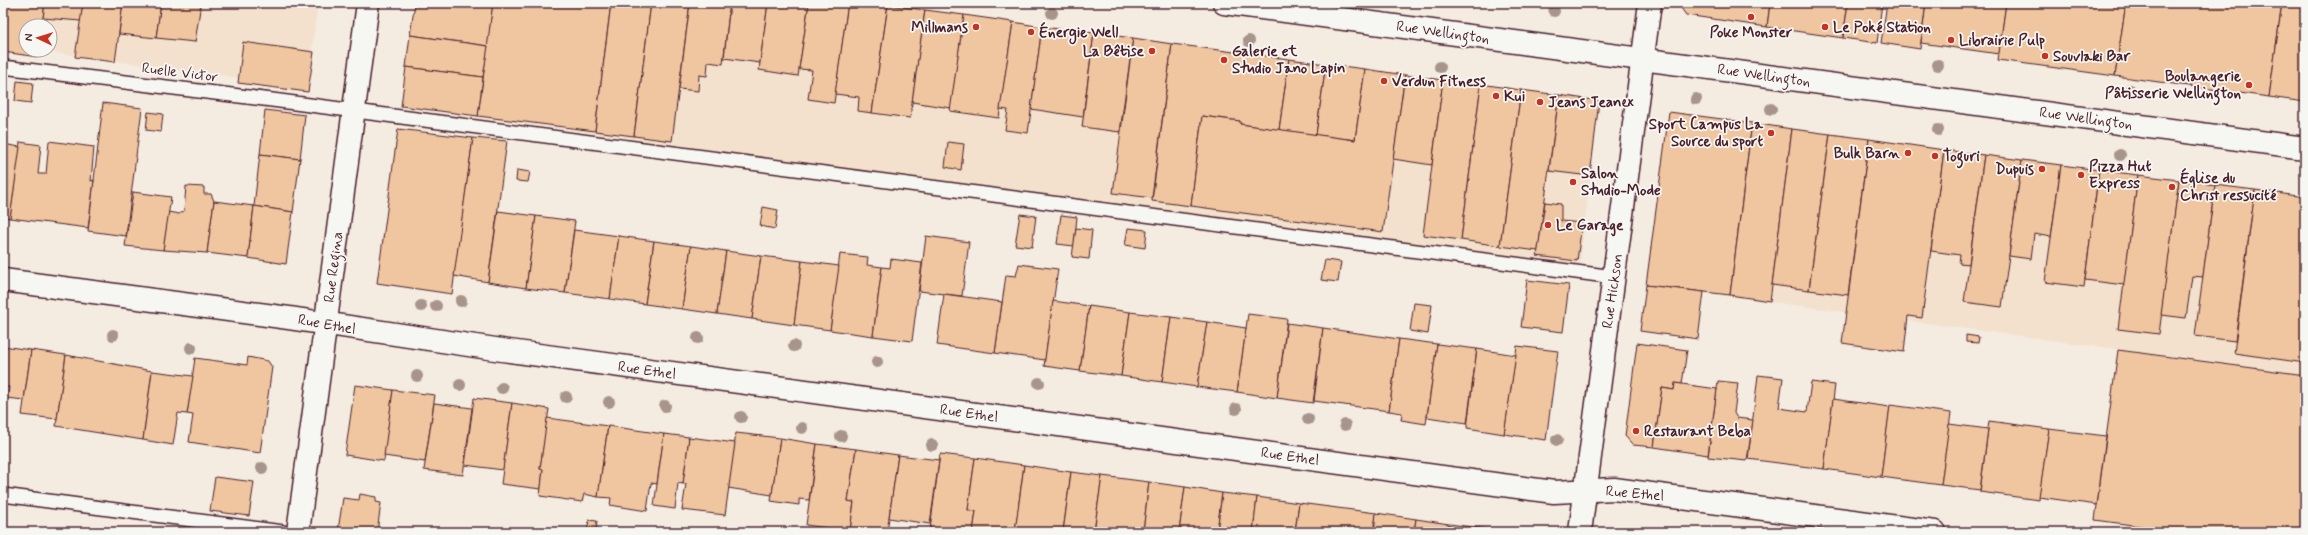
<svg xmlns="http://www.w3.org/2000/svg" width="2308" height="535" font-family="Mynerve,sans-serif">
  <rect width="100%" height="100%" fill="#f5ece1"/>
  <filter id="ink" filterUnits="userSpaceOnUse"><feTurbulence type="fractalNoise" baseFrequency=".025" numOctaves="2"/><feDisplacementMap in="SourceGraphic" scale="8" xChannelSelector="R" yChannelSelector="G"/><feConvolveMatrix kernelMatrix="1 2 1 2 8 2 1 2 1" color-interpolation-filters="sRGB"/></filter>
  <g filter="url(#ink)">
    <!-- built -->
    <g fill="#f3e1cd">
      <path d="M3 3H318L307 87 32 50H50V26H26V49L3 46Z"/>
      <path d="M415 3H874L1599 101 1579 273 401 106Z"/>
      <path d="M1575 3H1611L1605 7Z"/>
      <path d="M1669 112 2305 197V375L1646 285Z"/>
    </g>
    <!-- building -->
    <g fill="#efc69f" stroke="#4a1f2b">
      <path d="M4 3H45L42 26H26V50H39L38 57 3 52Z"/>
      <path d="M45 3H83L81 21 43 18Z"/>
      <path d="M83 3H123L115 62 75 57Z"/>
      <path d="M123 3H161L156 38 119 34Z"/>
      <path d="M161 3H201L195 42 156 38Z"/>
      <path d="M415 3H493L488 46 410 35Z"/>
      <path d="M493 3H611L595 131 478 116Z"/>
      <path d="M611 3H651L634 136 595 131Z"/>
      <path d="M651 3H690L672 141 634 136Z"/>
      <path d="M690 3H730L723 64 708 62 707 76 699 75 698 91 679 89Z"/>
      <path d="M730 3H768L760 63 724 58Z"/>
      <path d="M768 3H809L798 76 759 70Z"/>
      <path d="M809 3H848L834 103 808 99 812 70 799 69Z"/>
      <path d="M848 3 888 5 872 113 858 111 859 97 835 94Z"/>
      <path d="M1682 3H1770L1767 27 1686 15 1681 8Z"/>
      <path d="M1770 3H1848L1843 38 1767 27Z"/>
      <path d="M1848 3H1882L1877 43 1843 38Z"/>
      <path d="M1887 3H1926L1920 49 1881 43Z"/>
      <path d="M1926 3H2006L1999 54 1921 43Z"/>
      <path d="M2006 3H2126L2115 76 1998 60Z"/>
      <path d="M2126 3H2282L2269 97 2115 76Z"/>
      <path d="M2282 3H2305V102L2269 97Z"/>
      <path d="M888 5 925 10 910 118 872 113Z"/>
      <path d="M925 10 964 15 951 108 912 102Z"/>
      <path d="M964 15 1013 22 999 118 950 111Z"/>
      <path d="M1013 22 1042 27 1028 133 1005 130 1008 110 1000 109Z"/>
      <path d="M1042 27 1094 33 1083 117 1031 109Z"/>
      <path d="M1094 33 1133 38 1120 132 1082 127Z"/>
      <path d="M410 35 488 46 483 77 406 67Z"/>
      <path d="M1133 38 1172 44 1152 198 1113 193Z"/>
      <path d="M243 42 314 52 308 92 238 83Z"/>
      <path d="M1172 44 1289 59 1279 130 1240 124V121L1202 116 1191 206 1152 201Z"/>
      <path d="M1289 59 1326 64 1316 135 1279 130Z"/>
      <path d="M1326 64 1365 69 1355 140 1316 135Z"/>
      <path d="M406 67 483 77 478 116 401 106Z"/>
      <path d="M1365 69 1405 75 1383 232 1191 206 1202 116 1240 121V124L1355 140Z"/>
      <path d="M1405 75 1443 80 1432 165 1393 159Z"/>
      <path d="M1443 80 1481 84 1461 240 1423 235Z"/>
      <path d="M17 81 33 83 31 103 15 101Z"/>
      <path d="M1481 84 1521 90 1500 246 1461 240Z"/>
      <path d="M1521 90 1559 95 1538 251 1500 246Z"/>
      <path d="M1559 95 1599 101 1590 176 1549 171Z"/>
      <path d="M103 103 142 108 126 236 88 231Z"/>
      <path d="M265 110 305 115 300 159 260 154Z"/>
      <path d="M148 112 163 114 161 132 146 130Z"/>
      <path d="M1669 112 1752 123 1730 295 1646 285Z"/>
      <path d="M1752 123 1792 129 1770 301 1730 295Z"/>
      <path d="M398 129 473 138 452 294 377 283Z"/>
      <path d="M1792 129 1830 134 1809 290 1772 285Z"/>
      <path d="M1830 134 1869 139 1848 295 1809 290Z"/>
      <path d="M473 138 507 141 488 282 454 276Z"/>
      <path d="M1869 139 1944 150 1922 318 1908 316 1904 352 1842 343Z"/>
      <path d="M49 141 94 147 91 181 94 180 88 228 10 218 20 142 41 145 38 174H46Z"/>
      <path d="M948 142 964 144 961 170 945 167Z"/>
      <path d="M3 144 20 147 10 218 3 217Z"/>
      <path d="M1944 150 1984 155 1969 264 1959 263 1960 255 1931 251Z"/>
      <path d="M260 154 300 159 293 212 254 206Z"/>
      <path d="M1984 155 2022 160 2002 307 1964 302Z"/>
      <path d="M2022 160 2061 165 2051 237 2034 234 2031 259 2009 256Z"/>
      <path d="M2061 165 2099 170 2084 287 2045 282Z"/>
      <path d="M517 170 530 172 528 182 516 181Z"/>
      <path d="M2099 170 2138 175 2124 285 2085 280Z"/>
      <path d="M2138 175 2179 180 2159 334 2118 329Z"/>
      <path d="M2179 180 2215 185 2203 277 2192 276 2186 318 2161 315Z"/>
      <path d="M2215 185 2255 190 2235 341 2195 336Z"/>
      <path d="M186 186 204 187V194H211L214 201 207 253 163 250 168 212 179 214 184 211Z"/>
      <path d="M2255 190 2305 197V363L2234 353Z"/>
      <path d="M133 192 171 197 163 250 125 246Z"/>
      <path d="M214 201 254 206 248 258 207 253Z"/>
      <path d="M1545 202 1561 204V221L1582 223 1577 261 1537 256Z"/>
      <path d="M254 206 293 212 286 264 248 258Z"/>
      <path d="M763 207 778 210 775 229 760 226Z"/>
      <path d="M498 211 536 216 526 288 488 282Z"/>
      <path d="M1020 214 1036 216 1032 247 1015 245Z"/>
      <path d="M1061 215 1077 217 1074 246 1057 244Z"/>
      <path d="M536 216 575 221 565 293 526 288Z"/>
      <path d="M1076 228 1092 230 1089 259 1072 257Z"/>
      <path d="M1128 228 1147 230 1145 248 1125 245Z"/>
      <path d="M574 230 619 236 610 299 565 293Z"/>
      <path d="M619 236 654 241 645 304 610 299Z"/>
      <path d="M926 236 969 242 962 296 919 291Z"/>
      <path d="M654 241 691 246 682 309 645 304Z"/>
      <path d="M691 246 726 251 717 314 682 309Z"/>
      <path d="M726 251 761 256 752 319 717 314Z"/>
      <path d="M840 254 868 257 867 265 882 267 873 336 830 330Z"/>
      <path d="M761 256 802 261 794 325 752 319Z"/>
      <path d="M891 259 922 263 912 341 873 336 882 267 890 268Z"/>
      <path d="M1325 260 1341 262 1338 282 1321 280Z"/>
      <path d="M802 261 839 266 830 330 794 325Z"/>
      <path d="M1019 264 1058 269 1045 360 995 353 1006 275 1016 276Z"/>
      <path d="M1527 280 1569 285 1563 332 1521 327Z"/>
      <path d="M1646 285 1704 292 1698 339 1640 331Z"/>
      <path d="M944 294 1002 302 995 353 937 345Z"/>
      <path d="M1053 301 1089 306 1080 371 1044 366Z"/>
      <path d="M1414 303 1432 305 1428 334 1410 331Z"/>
      <path d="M1089 306 1130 312 1121 376 1080 371Z"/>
      <path d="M1130 312 1171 317 1162 382 1121 376Z"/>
      <path d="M1248 314 1287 319 1277 398 1237 392Z"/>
      <path d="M1171 317 1207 322 1197 387 1162 382Z"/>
      <path d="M1207 322 1246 328 1237 392 1197 387Z"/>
      <path d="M1287 323 1323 328 1313 403 1277 398Z"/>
      <path d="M1323 328 1399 339 1389 411 1314 401Z"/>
      <path d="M1966 335 1979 337 1978 343 1966 342Z"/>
      <path d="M1399 339 1437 344 1426 424 1401 420 1402 413 1389 411Z"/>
      <path d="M1637 343 1687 350 1682 384 1675 383 1674 390 1662 388 1654 447 1633 445 1625 436Z"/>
      <path d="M1437 344 1477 349 1467 423 1427 417Z"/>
      <path d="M3 346 31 350 24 400 7 398 9 387H3Z"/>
      <path d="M1517 346 1558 351 1546 440 1504 434Z"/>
      <path d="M1477 349 1516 355 1504 434 1467 428Z"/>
      <path d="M31 350 66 355 57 419 22 415Z"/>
      <path d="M2118 350 2305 375V532H2185L2095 520Z"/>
      <path d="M66 355 152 371 143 440 56 426Z"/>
      <path d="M248 357 268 361 272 367 260 453 189 442 193 415 187 414 195 358 247 365Z"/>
      <path d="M152 371 193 376 187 414 178 413 173 445 143 440Z"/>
      <path d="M1758 375 1783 378 1779 408 1807 412 1811 382 1835 385 1824 469 1748 459Z"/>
      <path d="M1718 381 1738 383 1734 413 1737 418 1753 420 1747 461 1708 457Z"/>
      <path d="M1675 383 1717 389 1708 455 1654 447 1662 388 1674 390Z"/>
      <path d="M355 385 393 390 384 461 345 455Z"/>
      <path d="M393 390 435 395 425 462 384 456Z"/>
      <path d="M474 398 512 403 503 470 465 465Z"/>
      <path d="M1833 399 1890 407 1881 477 1824 469Z"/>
      <path d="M434 403 472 408 463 475 424 470Z"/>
      <path d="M512 403 549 409 540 469H543L541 489 501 484Z"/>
      <path d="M1890 405 1951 413 1941 485 1881 477Z"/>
      <path d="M547 418 608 426 598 497 584 494 582 502 540 496 543 469H540Z"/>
      <path d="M1989 421 2049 429 2039 500 1980 492Z"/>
      <path d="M1949 424 1988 429 1980 490 1941 485Z"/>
      <path d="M608 426 664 434 657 484 651 483 647 511 610 505 611 498 598 497Z"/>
      <path d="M2049 429 2106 436 2097 505 2039 497Z"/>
      <path d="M736 433 780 438 772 495 728 488Z"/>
      <path d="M664 434 689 437 683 484 678 483 675 509 654 506Z"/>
      <path d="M689 437 735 443 725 515 682 510 686 484H683Z"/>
      <path d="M780 438 817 444 809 500 799 499V505L771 501Z"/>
      <path d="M817 444 856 449 848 501 854 502 850 531 806 525Z"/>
      <path d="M856 449 898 455 887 532 850 531 854 502 848 501Z"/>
      <path d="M940 454 975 458 968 510 976 511 973 532 930 529Z"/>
      <path d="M898 455 939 460 930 524 889 518Z"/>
      <path d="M975 458 1024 465 1015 532H973L976 511 968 510Z"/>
      <path d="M1024 465 1071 472 1063 532H1015Z"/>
      <path d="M1071 472 1102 476 1094 532H1063Z"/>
      <path d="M1102 476 1149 482 1143 532H1094Z"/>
      <path d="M215 477 254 482 249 516 210 511Z"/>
      <path d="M1149 482 1185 487 1179 532H1143Z"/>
      <path d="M1185 487 1222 493 1217 532H1179Z"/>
      <path d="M1222 493 1257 497 1253 532H1217Z"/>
      <path d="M360 494 376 497V502L381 503 377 532 338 530 343 498 359 500Z"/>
      <path d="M1257 497 1299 503 1295 532H1253Z"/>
      <path d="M1299 503 1376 513 1374 532H1295Z"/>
      <path d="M1376 513 1416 519 1414 532H1374Z"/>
      <path d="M1416 519 1449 524 1448 532H1414Z"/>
      <path d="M589 520 597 521 596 532H587Z"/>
      <path d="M1449 524 1489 529V532H1448Z"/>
      <path d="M1489 529 1513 532H1489Z"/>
    </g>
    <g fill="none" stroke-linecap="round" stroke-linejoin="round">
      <defs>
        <g id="lane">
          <path d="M3 67 272 100 1614 277"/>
          <path d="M3 495 283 532"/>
        </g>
        <g id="street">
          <path d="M3 280 289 318 502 350 1554 492 1614 489 1935 532"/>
          <path d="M298 532 368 3"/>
          <path d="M1580 532 1650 3"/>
        </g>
        <path id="secondary" d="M1224 3 2305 148"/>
      </defs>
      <!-- lane casing -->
      <use href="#lane" stroke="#4a1f2b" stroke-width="16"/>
      <!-- street casing -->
      <use href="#street" stroke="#4a1f2b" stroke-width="25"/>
      <!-- secondary casing -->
      <use href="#secondary" stroke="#4a1f2b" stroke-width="25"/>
      <!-- lane -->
      <use href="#lane" stroke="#f6f6f2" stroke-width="13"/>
      <!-- street -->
      <use href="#street" stroke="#f6f6f2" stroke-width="22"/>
      <!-- secondary -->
      <use href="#secondary" stroke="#f6f6f2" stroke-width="22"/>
    </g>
    <!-- trees -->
    <g fill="#a7948a">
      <circle cx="1554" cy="11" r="6"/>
      <circle cx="1052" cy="13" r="6"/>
      <circle cx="1249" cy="41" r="6"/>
      <circle cx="1938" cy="65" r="6"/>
      <circle cx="1440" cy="67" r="6"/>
      <circle cx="2130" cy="90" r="6"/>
      <circle cx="1696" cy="99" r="6"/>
      <circle cx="1771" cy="109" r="6"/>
      <circle cx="1938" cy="130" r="6"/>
      <circle cx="2120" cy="155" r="6"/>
      <circle cx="461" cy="301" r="6"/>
      <circle cx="421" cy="306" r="6"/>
      <circle cx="436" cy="306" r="6"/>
      <circle cx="113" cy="335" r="6"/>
      <circle cx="698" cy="338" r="6"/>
      <circle cx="794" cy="346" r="6"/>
      <circle cx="191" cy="348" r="6"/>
      <circle cx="877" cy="362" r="6"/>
      <circle cx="417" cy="376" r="6"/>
      <circle cx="1039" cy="383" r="6"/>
      <circle cx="460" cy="385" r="6"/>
      <circle cx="502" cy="388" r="6"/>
      <circle cx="566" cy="397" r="6"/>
      <circle cx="609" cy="402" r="6"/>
      <circle cx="665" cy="406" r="6"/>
      <circle cx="1236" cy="409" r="6"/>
      <circle cx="741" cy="417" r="6"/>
      <circle cx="1308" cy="419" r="6"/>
      <circle cx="1345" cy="425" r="6"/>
      <circle cx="802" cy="428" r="6"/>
      <circle cx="841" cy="436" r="6"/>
      <circle cx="1557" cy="440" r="6"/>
      <circle cx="932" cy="445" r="6"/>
      <circle cx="262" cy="468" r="6"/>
    </g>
  </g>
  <!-- markers -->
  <g fill="#c8321e" stroke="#f6f6f2" stroke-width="1.5">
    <circle cx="1751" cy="17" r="4"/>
    <circle cx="976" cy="27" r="4"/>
    <circle cx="1825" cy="27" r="4"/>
    <circle cx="1031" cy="32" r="4"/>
    <circle cx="1951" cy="40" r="4"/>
    <circle cx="1152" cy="51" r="4"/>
    <circle cx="2045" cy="56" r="4"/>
    <circle cx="1224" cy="60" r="4"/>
    <circle cx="1384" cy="81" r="4"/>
    <circle cx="2249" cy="85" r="4"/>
    <circle cx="1496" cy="96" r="4"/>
    <circle cx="1540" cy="102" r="4"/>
    <circle cx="1771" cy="133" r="4"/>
    <circle cx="1908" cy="153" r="4"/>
    <circle cx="1935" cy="156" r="4"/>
    <circle cx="2042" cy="169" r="4"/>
    <circle cx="2081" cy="175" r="4"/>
    <circle cx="1573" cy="182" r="4"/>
    <circle cx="2172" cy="187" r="4"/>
    <circle cx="1548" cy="225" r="4"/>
    <circle cx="1636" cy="431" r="4"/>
  </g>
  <g text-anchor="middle" stroke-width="3.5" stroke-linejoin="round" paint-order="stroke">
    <!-- poi labels -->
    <g font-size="15" font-weight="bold" fill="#4a1f2b" stroke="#f6f6f2" text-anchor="start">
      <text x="968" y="32" text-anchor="end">Millmans</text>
      <text x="1833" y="32">Le Poké Station</text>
      <text x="1039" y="37">Énergie Well</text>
      <text x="1751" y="37" text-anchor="middle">Poke Monster</text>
      <text x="1959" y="45">Librairie Pulp</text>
      <text x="1144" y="56" text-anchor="end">La Bêtise</text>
      <text x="1232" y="56">Galerie et<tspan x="1232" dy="17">Studio Jano Lapin</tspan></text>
      <text x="2053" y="61">Souvlaki Bar</text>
      <text x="2241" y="81" text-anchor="end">Boulangerie<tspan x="2241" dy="17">Pâtisserie Wellington</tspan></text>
      <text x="1392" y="86">Verdun Fitness</text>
      <text x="1504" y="101">Kui</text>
      <text x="1548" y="107">Jeans Jeanex</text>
      <text x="1763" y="129" text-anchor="end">Sport Campus La<tspan x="1763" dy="17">Source du sport</tspan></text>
      <text x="1900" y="158" text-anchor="end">Bulk Barn</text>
      <text x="1943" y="161">Toguri</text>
      <text x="2089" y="171">Pizza Hut<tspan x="2089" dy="17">Express</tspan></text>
      <text x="2034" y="174" text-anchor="end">Dupuis</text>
      <text x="1581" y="178">Salon<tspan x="1581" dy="17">Studio-Mode</tspan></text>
      <text x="2180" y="183">Église du<tspan x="2180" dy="17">Christ ressucité</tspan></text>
      <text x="1556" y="230">Le Garage</text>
      <text x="1644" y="436">Restaurant Beba</text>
    </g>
    <!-- street labels -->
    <g font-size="15" fill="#4a1f2b" stroke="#f6f6f2">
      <text transform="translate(1443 32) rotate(8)" y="5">Rue Wellington</text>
      <text transform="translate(180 72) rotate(7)" y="5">Ruelle Victor</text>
      <text transform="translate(1764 75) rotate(8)" y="5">Rue Wellington</text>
      <text transform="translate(2086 118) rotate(8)" y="5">Rue Wellington</text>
      <text transform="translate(333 267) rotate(-83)" y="5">Rue Regina</text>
      <text transform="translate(1612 291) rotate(-82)" y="5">Rue Hickson</text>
      <text transform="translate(327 324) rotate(10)" y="5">Rue Ethel</text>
      <text transform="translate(647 370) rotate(8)" y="5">Rue Ethel</text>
      <text transform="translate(969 413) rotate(8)" y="5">Rue Ethel</text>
      <text transform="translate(1290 456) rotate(8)" y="5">Rue Ethel</text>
      <text transform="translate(1635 493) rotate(5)" y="5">Rue Ethel</text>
    </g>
  </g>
  <!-- margin -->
  <rect width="2308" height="535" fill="none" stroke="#f6f6f2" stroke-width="16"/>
  <rect x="8" y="8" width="2292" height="519" fill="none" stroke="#4a1f2b" stroke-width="1.5" filter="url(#ink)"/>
  <!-- north arrow -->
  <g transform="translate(38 38) rotate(274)"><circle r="19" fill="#f6f6f2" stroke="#b1a0a2"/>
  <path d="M0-3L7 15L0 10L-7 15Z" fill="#c8321e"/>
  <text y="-6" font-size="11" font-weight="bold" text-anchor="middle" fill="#4a1f2b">N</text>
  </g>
</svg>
